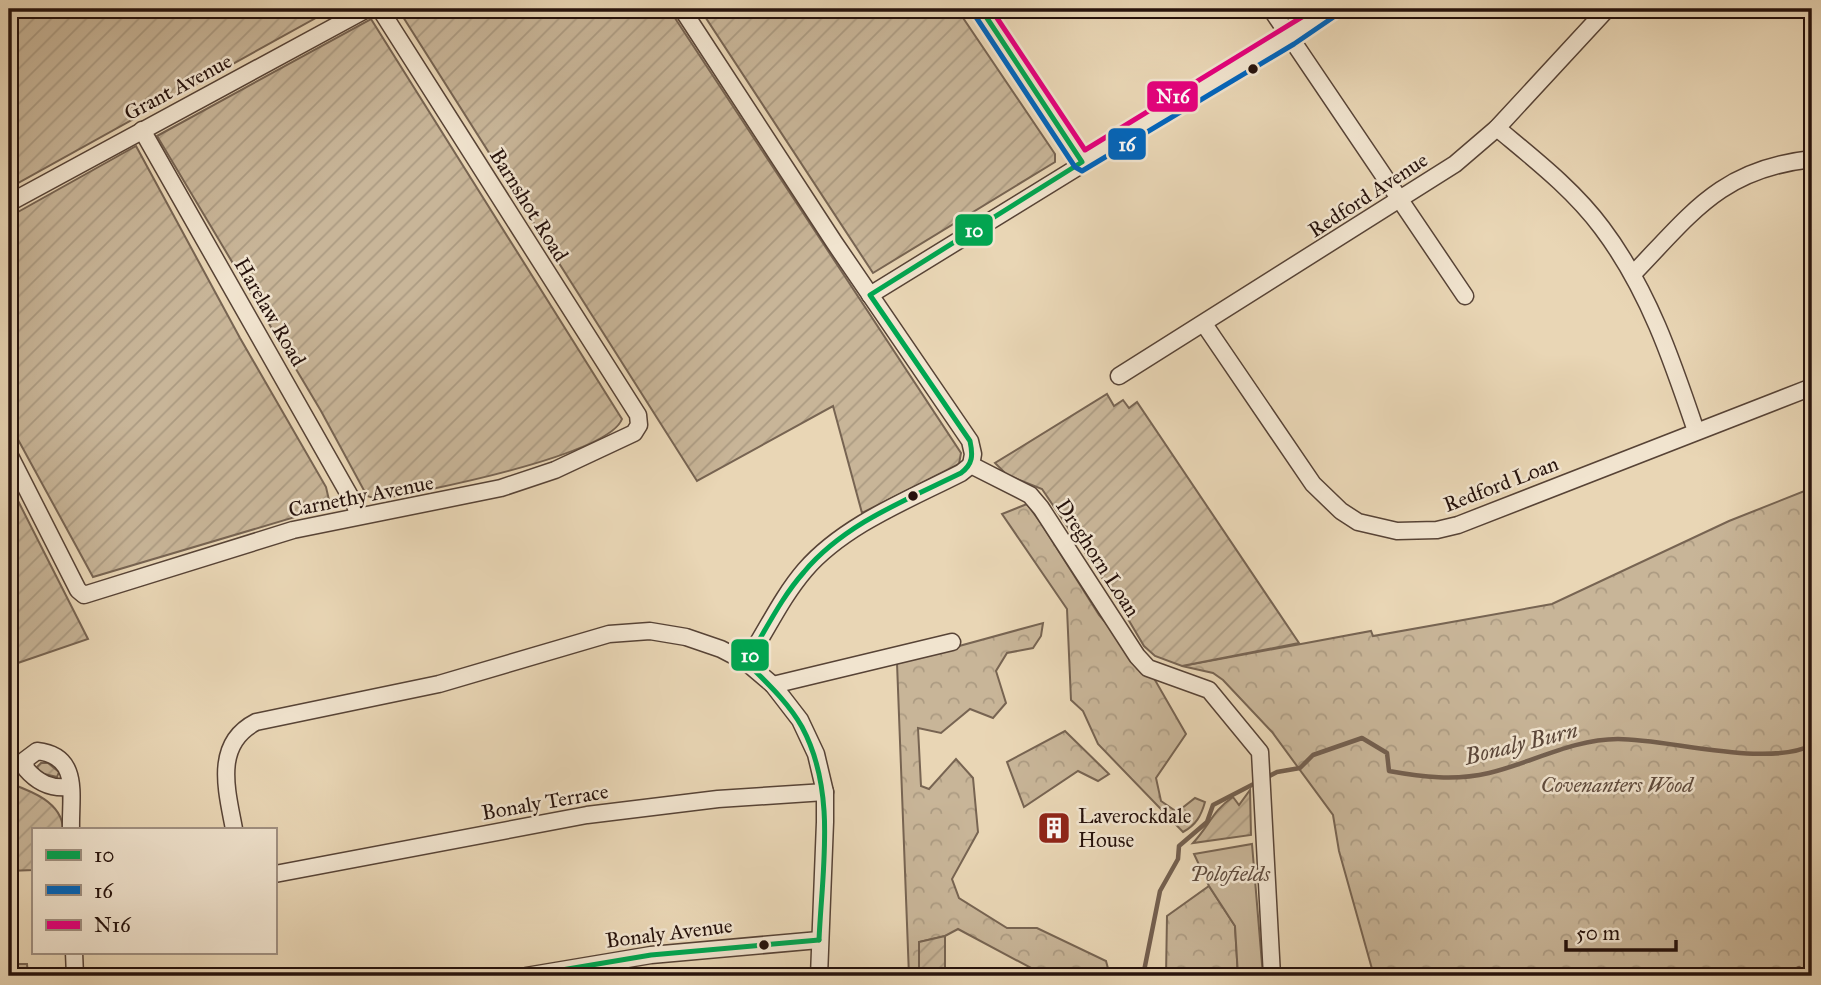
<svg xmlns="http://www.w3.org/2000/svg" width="1821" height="985" font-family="'IM FELL Great Primer',serif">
  <defs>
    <pattern id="forest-crowns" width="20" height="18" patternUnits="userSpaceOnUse" patternTransform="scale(1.75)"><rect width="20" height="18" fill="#c8b598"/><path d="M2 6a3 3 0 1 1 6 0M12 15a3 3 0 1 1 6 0" fill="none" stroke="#ac9b82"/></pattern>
    <pattern id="garden-furrows" width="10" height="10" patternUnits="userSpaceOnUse" patternTransform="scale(1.75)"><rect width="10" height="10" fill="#c8b598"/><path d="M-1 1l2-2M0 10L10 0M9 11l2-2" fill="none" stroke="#ac9b82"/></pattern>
  </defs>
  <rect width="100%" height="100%" fill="#e9d6b5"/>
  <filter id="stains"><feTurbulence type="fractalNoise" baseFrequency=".00286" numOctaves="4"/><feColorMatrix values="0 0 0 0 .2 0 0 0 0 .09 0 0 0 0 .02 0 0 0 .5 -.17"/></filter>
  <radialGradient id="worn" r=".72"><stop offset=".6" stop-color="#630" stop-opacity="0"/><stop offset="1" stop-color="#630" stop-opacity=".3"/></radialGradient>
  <!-- forest -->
  <g fill="url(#forest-crowns)" stroke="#776452" stroke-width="2">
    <path d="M1812 488V976H1374L1339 851 1333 815 1272 732 1223 680 1213 673 1182 666 1371 631 1373 636 1552 604 1729 521Z"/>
    <path d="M1027 504 1041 523 1099 615 1155 680 1186 734 1156 778 1161 801 1177 812 1195 798 1205 802C1201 816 1196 825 1183 832L1098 744 1083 711 1071 700 1067 609 1002 514Z"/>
    <path d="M1043 623 1041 636 1033 648 1007 653 996 671 1006 703 993 718 970 709 941 733 918 728 921 786 929 789 956 759 973 778 978 832 952 879 959 898 1007 928H1037L1106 961 1110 976H1046L958 929 945 936 919 942V976H909L897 663Z"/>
    <path d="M1065 731 1109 774 1098 781 1078 771 1024 807 1007 762Z"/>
    <path d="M1209 886 1235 926 1238 976H1166L1167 916Z"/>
  </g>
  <!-- park -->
  <path fill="#c8b598" stroke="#776452" stroke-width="2" d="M1252 844 1263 976H1238L1235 926 1209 886 1194 854Z"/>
  <!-- garden -->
  <g fill="url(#garden-furrows)" stroke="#776452" stroke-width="2">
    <path d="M9 9H332L9 188Z"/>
    <path d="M398 9H669L961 453 959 464 862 513 833 406 697 481Z"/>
    <path d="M700 9H957L1055 154V162L873 273Z"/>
    <path d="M371 19 622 419C608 456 418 493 377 499L367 496 321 411 157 136Z"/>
    <path d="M136 146 240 338 326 487 329 500 322 509 93 577 9 423V217Z"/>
    <path d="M1107 394 1114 406 1123 400 1129 408 1137 402 1299 643 1182 666 1155 656 1144 646 1115 597 1042 489 1007 475 995 463Z"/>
    <path d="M9 483 88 639 9 666Z"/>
    <path d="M41 763H48L59 772 57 777 40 773 37 767Z"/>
    <path d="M9 783C31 791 62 802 63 829H33V870L9 871Z"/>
    <path d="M1250 790 1251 835 1193 843C1210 825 1212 811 1233 797L1239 805Z"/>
    <path d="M945 936V976H919V942Z"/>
    <path d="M9 964H27L28 976H9Z"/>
  </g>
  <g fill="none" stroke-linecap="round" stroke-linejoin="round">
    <!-- stream -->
    <g stroke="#735f4f" stroke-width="4.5">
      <path d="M1143 976 1160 891 1178 859 1179 846 1207 822 1213 805 1277 772 1300 768 1313 755 1362 738 1387 753 1389 771C1422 777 1455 781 1489 773 1531 763 1573 739 1618 739 1669 739 1767 768 1812 745"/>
      <path d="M1784 976 1799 968"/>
    </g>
    <defs>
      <g id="minor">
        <path d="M682 9 834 242 970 441 973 454 971 465"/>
        <path d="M981 9 1082 162"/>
        <path d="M1271 9 1465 296"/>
        <path d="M1497 128C1534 159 1573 189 1602 228 1648 289 1672 360 1696 431"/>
        <path d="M142 130 355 505 358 515"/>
        <path d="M9 203 367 9"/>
        <path d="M1633 274C1692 213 1721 169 1812 159"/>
        <path d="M870 295 1289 37 1330 9"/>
        <path d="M1204 324 1313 484 1341 511 1358 522 1397 531 1437 530 1458 525 1812 387"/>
        <path d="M1119 376 1455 164 1497 128 1607 9"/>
        <path d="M9 454 78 590 84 595 293 530 501 488 555 470 634 433 639 425 638 415 380 9"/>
        <path d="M971 465 1030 495 1041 508 1137 656 1148 668 1209 690 1260 752 1272 976"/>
        <path d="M746 662C766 632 781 598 805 570 844 525 908 500 961 473L971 465"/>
        <path d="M773 685 952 642"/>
        <path d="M69 787C51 789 38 783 26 769L25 760 37 751C81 756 70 795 71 829"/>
        <path d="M234 829C227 791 213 744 256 722L439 684 609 634 650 631 686 637 721 649 746 662 773 685 800 720 816 754 825 792V822L819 976"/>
        <path d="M275 874 587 815 718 799 825 792"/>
        <path d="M74 952 75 976"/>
        <path d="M526 976 651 955 819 940"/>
      </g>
    </defs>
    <!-- minor casing -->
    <use href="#minor" stroke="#574336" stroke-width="19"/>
    <!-- minor -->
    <use href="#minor" stroke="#f1e4cf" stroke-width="16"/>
    <defs>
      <g id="bus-1">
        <path d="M819 940C822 870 837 792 802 727 788 702 766 682 746 662 765 632 780 599 804 572 844 524 906 500 961 473 973 464 973 455 970 441L870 295 1082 162 981 9"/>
        <path d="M526 976 651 955 819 940"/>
      </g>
      <path id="bus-2" d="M974 14 1075 167 1082 171 1294 44 1335 16"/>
      <path id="bus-3" d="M991 9 1085 150 1315 9"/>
    </defs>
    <!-- bus-1 casing -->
    <use href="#bus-1" stroke="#f1e4cf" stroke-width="10"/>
    <!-- bus-2 casing -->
    <use href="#bus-2" stroke="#f1e4cf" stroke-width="10"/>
    <!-- bus-3 casing -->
    <use href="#bus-3" stroke="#f1e4cf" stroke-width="10"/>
    <!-- bus-1 -->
    <use href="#bus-1" stroke="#00a651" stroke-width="5"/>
    <!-- bus-2 -->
    <use href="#bus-2" stroke="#0065bd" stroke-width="5"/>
    <!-- bus-3 -->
    <use href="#bus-3" stroke="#e5007d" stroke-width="5"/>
  </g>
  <!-- icons -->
  <defs>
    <symbol id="building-square" viewBox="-11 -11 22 22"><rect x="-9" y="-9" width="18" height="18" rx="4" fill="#8f2418" stroke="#f1e4cf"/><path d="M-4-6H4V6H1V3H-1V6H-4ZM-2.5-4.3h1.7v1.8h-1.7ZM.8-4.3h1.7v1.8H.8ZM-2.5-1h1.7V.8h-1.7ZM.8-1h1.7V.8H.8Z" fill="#fff"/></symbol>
  </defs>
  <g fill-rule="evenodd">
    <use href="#building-square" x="1035" y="809" width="38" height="38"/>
  </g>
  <!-- markers -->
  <g fill="#26120c" stroke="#f1e4cf" stroke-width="2.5">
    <circle cx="1253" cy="69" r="6"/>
    <circle cx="913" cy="496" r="6"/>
    <circle cx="764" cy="945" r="6"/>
  </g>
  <g text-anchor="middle" stroke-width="5" stroke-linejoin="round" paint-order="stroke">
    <!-- street labels -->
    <g font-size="21" fill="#26120c" stroke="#f1e4cf">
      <text transform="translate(178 87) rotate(-28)" y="7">Grant Avenue</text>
      <text transform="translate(1368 195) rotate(-33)" y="7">Redford Avenue</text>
      <text transform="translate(529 205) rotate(58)" y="7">Barnshot Road</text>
      <text transform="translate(270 312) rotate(60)" y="7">Harelaw Road</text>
      <text transform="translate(1501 484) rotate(-21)" y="7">Redford Loan</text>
      <text transform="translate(361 496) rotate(-11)" y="7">Carnethy Avenue</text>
      <text transform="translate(1098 558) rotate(57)" y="7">Dreghorn Loan</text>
      <text transform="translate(545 802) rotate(-10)" y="7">Bonaly Terrace</text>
      <text transform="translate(669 933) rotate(-7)" y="7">Bonaly Avenue</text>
    </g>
    <!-- park labels -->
    <g font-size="21" font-style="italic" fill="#5f4b3d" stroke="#f1e4cf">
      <text x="1617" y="792">Covenanters Wood</text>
      <text x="1230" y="881">Polofields</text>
    </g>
    <!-- poi labels -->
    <g font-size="21" fill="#26120c" stroke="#f1e4cf" text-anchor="start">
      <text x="1078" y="823">Laverockdale<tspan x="1078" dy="24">House</tspan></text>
    </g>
    <!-- water labels -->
    <g font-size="23" font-style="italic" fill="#5a4639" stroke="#f1e4cf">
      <text transform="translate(1521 743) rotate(-14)" y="8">Bonaly Burn</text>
    </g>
  </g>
  <g stroke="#f1e4cf" stroke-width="2.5">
    <rect x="1146" y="80" width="53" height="33" rx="7" fill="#e5007d"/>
    <rect x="1107" y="127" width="40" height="34" rx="7" fill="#0065bd"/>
    <rect x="954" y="213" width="40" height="34" rx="7" fill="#00a651"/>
    <rect x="730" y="638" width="40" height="34" rx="7" fill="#00a651"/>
  </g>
  <g font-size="19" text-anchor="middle" font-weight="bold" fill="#fff">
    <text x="1173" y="103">N16</text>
    <text x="1127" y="151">16</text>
    <text x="974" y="237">10</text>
    <text x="750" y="662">10</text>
  </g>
  <!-- margin -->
  <rect width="1821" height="985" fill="none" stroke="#e9d6b5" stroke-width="35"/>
  <rect x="10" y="10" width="1800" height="964" fill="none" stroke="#26120c" stroke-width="3.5"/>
  <rect x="18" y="18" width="1786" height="950" fill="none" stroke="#26120c" stroke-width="2"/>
  <!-- legend -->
  <rect x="32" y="828" width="245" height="126" fill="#f1e4cf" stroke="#a09081" stroke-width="2"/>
  <rect x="46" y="850" width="35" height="10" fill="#00a651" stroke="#a09081" stroke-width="2"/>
  <text x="94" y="862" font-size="21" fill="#26120c">10</text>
  <rect x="46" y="885" width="35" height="10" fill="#0065bd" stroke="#a09081" stroke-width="2"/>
  <text x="94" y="898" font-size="21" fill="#26120c">16</text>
  <rect x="46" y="920" width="35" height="10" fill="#e5007d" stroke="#a09081" stroke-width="2"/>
  <text x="94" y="932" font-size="21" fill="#26120c">N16</text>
  <!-- scale -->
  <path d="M1566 940v10h110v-10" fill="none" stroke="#26120c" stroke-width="3.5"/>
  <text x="1576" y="940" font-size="21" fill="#26120c" stroke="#f1e4cf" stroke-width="5" paint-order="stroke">50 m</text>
  <rect width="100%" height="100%" filter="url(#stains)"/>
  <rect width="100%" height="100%" fill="url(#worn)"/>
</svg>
